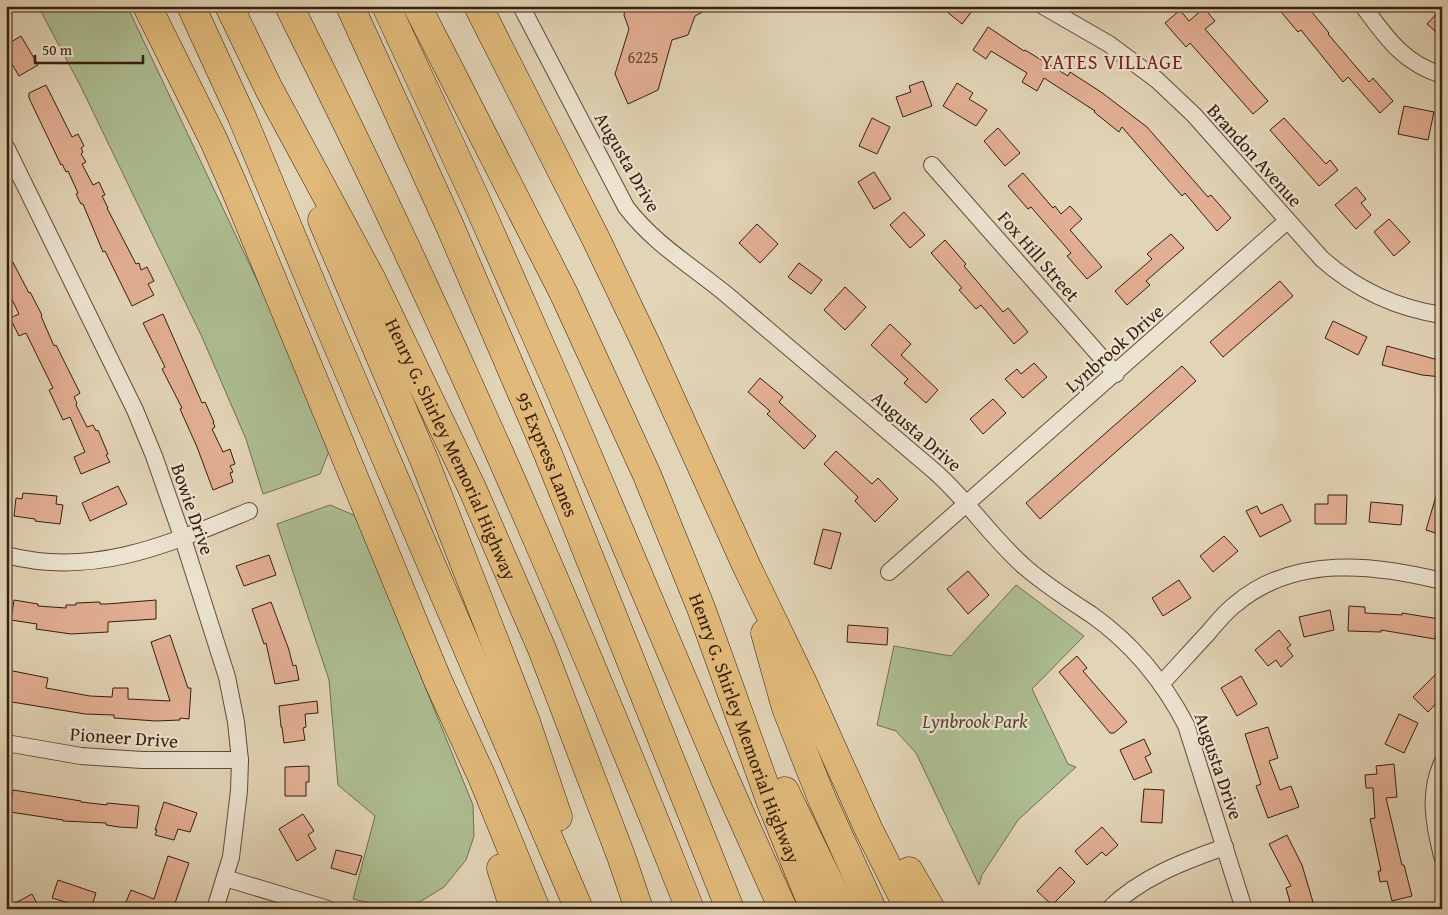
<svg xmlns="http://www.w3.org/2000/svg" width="1448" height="915" font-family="'Gentium Book Plus',serif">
  <rect width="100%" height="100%" fill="#e2d4b6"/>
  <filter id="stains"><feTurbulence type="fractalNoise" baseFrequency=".004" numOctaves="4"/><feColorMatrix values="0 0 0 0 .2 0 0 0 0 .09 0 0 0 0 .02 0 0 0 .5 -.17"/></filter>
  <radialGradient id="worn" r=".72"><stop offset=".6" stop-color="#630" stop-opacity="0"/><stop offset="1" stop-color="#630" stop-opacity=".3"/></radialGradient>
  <!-- green -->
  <g fill="#adbe92" stroke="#726e50">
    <path d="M38 6H127L275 318 329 451 320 474 263 494 246 439 202 337 80 85Z"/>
    <path d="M330 505 356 516 473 805 474 836 466 860 444 887 418 903 386 907 353 899 375 816 338 785 329 680 277 524Z"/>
    <path d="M1016 585 1084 636 1032 689 1068 764 1076 767 1018 820 982 875 979 885 916 753 896 731 877 725 894 646 951 656Z"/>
  </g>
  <!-- building -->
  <g fill="#e3af94" stroke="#371d0e">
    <path d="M626 6H714L695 16 688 35 672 40 658 90 628 104 615 74 629 29 624 15Z"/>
    <path d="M940 6H976L962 24Z"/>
    <path d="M1276 6H1307L1329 33 1328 34 1369 82 1373 78 1393 101 1380 113 1348 77 1343 82 1301 30 1298 32Z"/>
    <path d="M1204 8 1215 21 1205 29 1268 101 1253 114 1190 43 1186 47 1165 23 1180 10 1189 21Z"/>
    <path d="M1442 8V37L1427 24Z"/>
    <path d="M988 27 1024 51 1025 50 1068 76 1070 72 1101 92 1147 127 1208 197 1211 195 1231 218 1217 231 1185 193 1182 196 1122 127 1119 132 1094 112 1095 111 1044 78 1037 91 1022 82 1027 73 991 51 986 59 973 50Z"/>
    <path d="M21 36 38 65 19 76 6 54V45Z"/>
    <path d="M923 81 932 106 903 117 896 97 911 92 909 86Z"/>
    <path d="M957 83 973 93 969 99 987 110 976 126 943 106Z"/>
    <path d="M46 85 72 137 78 134 84 146 81 148 83 152 81 154 86 162 82 164 93 185 99 182 105 195 102 196 108 208H107L136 264 139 263 141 270 147 267 154 281 148 284 154 295 132 306 105 251 103 252 83 204H81L76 194 78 193 68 171 66 172 62 164 61 165 29 98V93Z"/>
    <path d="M1404 106 1434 112 1428 140 1398 134Z"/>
    <path d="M872 118 890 127 877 154 859 146Z"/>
    <path d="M1284 118 1326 164 1330 160 1338 170 1319 186 1270 130Z"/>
    <path d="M998 128 1020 153 1005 166 984 141Z"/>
    <path d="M874 172 891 199 874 209 858 182Z"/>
    <path d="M1023 173 1053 208 1055 206 1061 214 1070 206 1082 219 1070 230 1102 267 1087 279 1067 256 1071 253 1031 207 1028 209 1008 186Z"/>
    <path d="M1356 187 1366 199 1361 203 1371 215 1356 229 1335 205Z"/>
    <path d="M904 212 925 235 910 248 890 225Z"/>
    <path d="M1389 219 1410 242 1394 256 1374 232Z"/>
    <path d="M757 224 778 244 760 263 739 243Z"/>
    <path d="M1171 234 1184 248 1146 281 1150 285 1127 305 1115 291 1152 259 1147 254Z"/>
    <path d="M945 240 966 264 964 266 1003 312 1008 308 1028 332 1014 344 981 305 976 309 959 290 962 288 931 253Z"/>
    <path d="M6 249 29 293 30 292 42 315 41 316 54 346 56 345 80 393 74 397 77 403 76 405 87 427 93 425 96 431 98 430 108 454 106 455 110 462 81 474 74 457 85 452 70 417 63 420 49 390 53 388 26 333 19 336 10 318 19 314 6 287Z"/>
    <path d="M799 263 822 280 811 294 788 277Z"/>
    <path d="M1280 281 1293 296 1223 357 1210 342Z"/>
    <path d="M845 287 866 307 845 330 824 310Z"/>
    <path d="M163 314 202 403 205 402 214 422H213L215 427 212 429 223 452 230 449 235 464 230 466 233 472 230 473 233 482 213 490 197 447 180 409 182 408 162 369 165 367 143 323Z"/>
    <path d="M1333 321 1367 337 1358 355 1325 338Z"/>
    <path d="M890 324 911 344 901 355 938 390 926 403 904 383 908 379 871 345Z"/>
    <path d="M1387 346 1442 361V377L1422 375 1382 365Z"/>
    <path d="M1034 363 1047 377 1023 398 1005 379 1017 369 1021 374Z"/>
    <path d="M1182 366 1196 381 1040 519 1026 503Z"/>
    <path d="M760 378 783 397 779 402 816 436 804 449 767 414 770 411 748 392Z"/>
    <path d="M993 399 1006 413 983 434 970 419Z"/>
    <path d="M836 451 872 484 878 478 898 499 875 522 855 501 858 497 824 464Z"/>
    <path d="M118 486 127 504 90 521 82 503Z"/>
    <path d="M1439 486H1442V535L1426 530Z"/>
    <path d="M23 493 57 496 56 504 63 505 60 524 35 521V519L14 516 16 498 22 499Z"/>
    <path d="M1328 495H1347L1346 524H1315V504H1328Z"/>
    <path d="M1371 502 1403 505 1401 525 1369 522Z"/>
    <path d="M1282 504 1291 521 1260 537 1246 511 1257 506 1261 514Z"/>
    <path d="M823 529 841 533 831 569 814 564Z"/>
    <path d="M1224 536 1238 551 1213 572 1200 556Z"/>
    <path d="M269 555 276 575 244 586 236 566Z"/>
    <path d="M968 571 989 595 968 614 947 589Z"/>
    <path d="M1179 580 1191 598 1163 616 1152 598Z"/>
    <path d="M14 600 38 604V606L66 608V605H76V603L100 602V604H107L156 600V619L108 622V632L71 634 36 629 37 624 11 620Z"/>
    <path d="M271 602 289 650 293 666 296 665 299 680 275 684 266 643 264 644 252 609Z"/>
    <path d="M1349 606 1365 607V613L1402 615V613L1439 619 1435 639 1381 630V632L1348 631Z"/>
    <path d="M1330 610 1334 630 1304 637 1299 617Z"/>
    <path d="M848 625 888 628 887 645 847 642Z"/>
    <path d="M1279 630 1291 645 1287 648 1293 656 1281 667 1276 660 1268 666 1255 650Z"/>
    <path d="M170 635 188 688H191L189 719 180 718V720L156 721 114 718V715L85 714 6 701V679L8 670 48 678 46 688 90 696 112 697 113 688H128V699L170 701 151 642Z"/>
    <path d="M1077 656 1087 668 1083 671 1127 722 1114 733H1110L1059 672Z"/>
    <path d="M1442 668V697L1428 712 1413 697Z"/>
    <path d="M1241 676 1257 704 1237 716 1221 688Z"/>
    <path d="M317 701 318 713 305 714 306 727 303 728 305 740 284 743 282 727H281L279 706Z"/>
    <path d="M1399 714 1418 723 1404 753 1385 744Z"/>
    <path d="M1268 727 1278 758 1269 761 1280 790 1291 786 1299 807 1268 818 1256 786 1261 784 1245 734Z"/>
    <path d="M1144 739 1151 754 1145 757 1152 772 1134 780 1120 750Z"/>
    <path d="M1394 764 1397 797 1386 798 1402 865H1404L1412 896 1392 901 1387 881 1380 882 1378 871H1381L1370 819 1375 818 1373 788H1366L1365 775 1377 774 1376 766Z"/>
    <path d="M309 766V782H306V796H285V767Z"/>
    <path d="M1144 789 1164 790 1162 823 1141 822Z"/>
    <path d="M13 790 81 801V802L107 805V803L139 806 137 828 119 827 106 825V823L63 821V820L10 812Z"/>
    <path d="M164 802 197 813 190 832 178 829 174 840 155 835 157 830H155Z"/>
    <path d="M303 814 314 831 308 835 316 849 297 861 279 829Z"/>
    <path d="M1102 827 1118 845 1106 856 1102 852 1087 865 1075 851Z"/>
    <path d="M1287 835 1302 865 1315 909H1292L1286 888 1291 886 1269 844Z"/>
    <path d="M336 850 362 856 356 875 331 868Z"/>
    <path d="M168 856 189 863 174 906 178 909H123L131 890 154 899Z"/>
    <path d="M1060 867 1075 882 1052 905 1037 891Z"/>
    <path d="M58 880 96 893 91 909H67L69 903 52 898Z"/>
    <path d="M32 894 40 909H6V908Z"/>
  </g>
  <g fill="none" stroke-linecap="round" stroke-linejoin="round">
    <defs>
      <g id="minor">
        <path d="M521 6 626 207C654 244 692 266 727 295 796 353 864 412 933 470 967 499 992 539 1026 568 1047 586 1069 600 1092 615 1133 644 1163 681 1186 725L1244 909"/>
        <path d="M1043 6 1109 44 1157 80 1194 115 1322 259C1357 290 1395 308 1442 315"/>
        <path d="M1363 6C1386 37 1403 63 1442 75"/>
        <path d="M6 147 135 410 154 456 183 539 227 677 236 722 240 760 239 791 231 857 215 909"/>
        <path d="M932 165 1116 374"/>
        <path d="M6 555C94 578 169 544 249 511"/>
        <path d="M889 572 1287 221"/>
        <path d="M1161 684C1177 667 1192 650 1208 633 1217 622 1226 611 1237 603 1295 555 1374 564 1442 581"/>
        <path d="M6 743 81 756 142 760H240"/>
        <path d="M1442 763C1428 794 1434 824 1442 856"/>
        <path d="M225 878 328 909"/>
        <path d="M1109 909C1140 878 1184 861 1225 847"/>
      </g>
      <g id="motorway">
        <path d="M147 6 214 141 235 189 438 681 482 777 536 909"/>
        <path d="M191 6 242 117 325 316 579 909"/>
        <path id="s1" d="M229 6 269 89 372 280 472 488 542 649 621 856 639 909"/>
        <path d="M289 6C437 301 569 603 690 909"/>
        <path id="s2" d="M350 6 449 224 548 454 730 909"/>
        <path d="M386 6 476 200 557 383 724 777 783 909"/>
        <path id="s3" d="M417 6 564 294 647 475 701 608 770 800 814 909"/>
        <path d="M478 6 596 239 647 346 747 567 802 681 869 830 909 909"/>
        <path d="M322 220 425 462 525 719 558 817"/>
        <path d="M765 633 786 708 822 799 872 909"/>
        <path d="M785 791 842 909"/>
        <path d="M501 868 514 909"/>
        <path d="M909 871 931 909"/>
      </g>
    </defs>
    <!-- minor casing -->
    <use href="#minor" stroke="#624b38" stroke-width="18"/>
    <!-- motorway casing -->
    <use href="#motorway" stroke="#371d0e" stroke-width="29"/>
    <!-- minor -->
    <use href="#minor" stroke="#ece3d0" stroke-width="16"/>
    <!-- motorway -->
    <use href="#motorway" stroke="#e1ba7b" stroke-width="28"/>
  </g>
  <g text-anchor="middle" stroke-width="4.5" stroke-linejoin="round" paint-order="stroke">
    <!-- number labels -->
    <g font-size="16" fill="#624230">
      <text x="643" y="63">6225</text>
    </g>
    <!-- street labels -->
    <g font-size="19" fill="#371d0e" stroke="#ece3d0">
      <text transform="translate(1255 155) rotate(48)" y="7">Brandon Avenue</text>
      <text transform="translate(628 162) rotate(60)" y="7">Augusta Drive</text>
      <text transform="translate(1039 256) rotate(49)" y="7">Fox Hill Street</text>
      <text transform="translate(1114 348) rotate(-41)" y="7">Lynbrook Drive</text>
      <text transform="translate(917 431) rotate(41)" y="7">Augusta Drive</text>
      <text dy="7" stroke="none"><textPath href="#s1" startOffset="496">Henry G. Shirley Memorial Highway</textPath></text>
      <text dy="7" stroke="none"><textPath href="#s2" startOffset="490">95 Express Lanes</textPath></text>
      <text transform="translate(193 509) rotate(71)" y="7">Bowie Drive</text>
      <text dy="7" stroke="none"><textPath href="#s3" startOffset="794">Henry G. Shirley Memorial Highway</textPath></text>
      <text transform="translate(124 737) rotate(4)" y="7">Pioneer Drive</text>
      <text transform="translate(1219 766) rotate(71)" y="7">Augusta Drive</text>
    </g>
    <!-- park labels -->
    <g font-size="19" font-style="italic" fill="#54452f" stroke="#ece3d0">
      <text x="975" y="728">Lynbrook Park</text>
    </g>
    <!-- neighbourhood labels -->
    <g font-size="20" letter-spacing="1" fill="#7a1f14" stroke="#ece3d0">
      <text x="1112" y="69">YATES VILLAGE</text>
    </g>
  </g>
  <!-- margin -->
  <rect width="1448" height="915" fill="none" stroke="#e2d4b6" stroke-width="25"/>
  <rect x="8" y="8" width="1433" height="900" fill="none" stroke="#371d0e" stroke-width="2.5"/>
  <rect x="12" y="12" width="1423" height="890" fill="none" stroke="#371d0e"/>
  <!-- scale -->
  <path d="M35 55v8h108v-8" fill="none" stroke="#371d0e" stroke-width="2.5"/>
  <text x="42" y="55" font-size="15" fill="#371d0e" stroke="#ece3d0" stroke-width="4" paint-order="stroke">50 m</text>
  <rect width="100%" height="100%" filter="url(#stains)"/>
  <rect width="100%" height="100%" fill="url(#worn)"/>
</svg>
